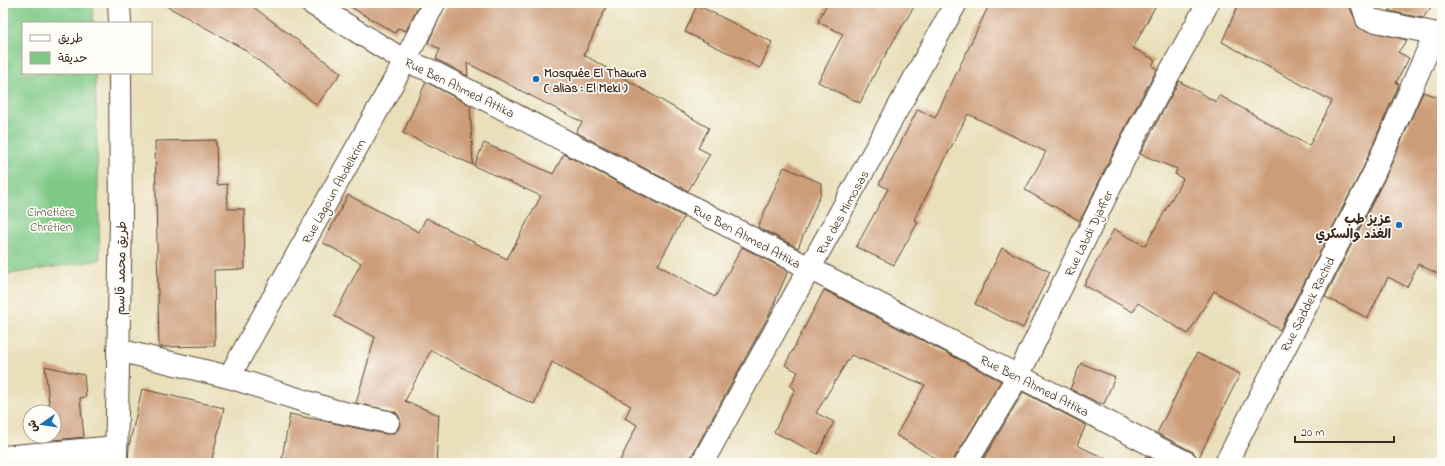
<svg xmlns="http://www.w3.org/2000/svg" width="1445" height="466" font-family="'Indie Flower','Playpen Sans Arabic',sans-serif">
  <rect width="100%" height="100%" fill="#fdfcf7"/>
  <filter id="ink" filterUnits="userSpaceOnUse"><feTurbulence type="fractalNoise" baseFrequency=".025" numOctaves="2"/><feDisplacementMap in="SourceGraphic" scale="8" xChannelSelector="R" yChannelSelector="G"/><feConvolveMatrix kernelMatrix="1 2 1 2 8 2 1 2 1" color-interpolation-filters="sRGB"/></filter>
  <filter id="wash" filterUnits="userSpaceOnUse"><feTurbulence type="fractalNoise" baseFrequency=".012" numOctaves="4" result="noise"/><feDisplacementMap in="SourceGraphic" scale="16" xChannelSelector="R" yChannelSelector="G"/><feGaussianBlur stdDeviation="0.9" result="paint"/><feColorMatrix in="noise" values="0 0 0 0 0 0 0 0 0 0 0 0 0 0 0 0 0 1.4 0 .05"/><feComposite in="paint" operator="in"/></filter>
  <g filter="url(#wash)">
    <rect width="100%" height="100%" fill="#e9dfba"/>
    <!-- green -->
    <path fill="#7fc986" stroke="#5d7a52" d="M3 3H93V23H23V73H95L100 260 3 275Z"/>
    <g id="blocks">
      <!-- building -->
      <g fill="#cd9d79">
        <path d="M161 3H248L341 73 317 105 242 48Z"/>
        <path d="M344 3H420L406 31 398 28 395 33Z"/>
        <path d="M446 3H608L584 55 709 128 698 148 710 154 688 191 576 132 582 122 467 63 468 76 436 59 440 49 428 43Z"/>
        <path d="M827 3H916L877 69 860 103 818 82 843 34 818 22Z"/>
        <path d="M990 3H1157L1133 48 1155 60 1152 66 1157 69 1127 124 1080 221 1025 190 1046 152 968 114 914 220 918 222 894 265 856 247 888 189 879 184 918 109 935 118Z"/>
        <path d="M1239 3H1340L1350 8 1359 28 1407 40 1398 52 1409 58 1396 83 1399 84 1363 168 1280 330 1214 291 1188 334 1138 303 1133 312 1084 285 1114 229 1145 246 1183 179 1175 174 1177 169 1140 154 1179 81 1216 102 1219 95 1309 146 1332 101 1222 42Z"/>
        <path d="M1395 3H1434L1423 18 1389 11Z"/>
        <path d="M697 5 772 42 760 68 685 32Z"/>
        <path d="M426 82 470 105 473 165 403 133Z"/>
        <path d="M1423 92 1442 99V276L1418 264 1407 287 1388 277 1368 318 1325 297 1385 178Z"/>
        <path d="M216 140 217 185 227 184 228 209H244L245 269 214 270 215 346 159 347 155 141Z"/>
        <path d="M484 143 553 174 564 154 684 217 658 265 715 297 742 247 788 271 770 313 691 457 690 463H619L637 425 625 418 631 406 552 362 534 404 507 392 431 350 405 401 439 415 436 463H309L282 458 290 414 385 434H392L398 430 400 425V418L396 412 356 403 375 337 334 316 361 263 323 243 348 195 419 232 426 218 507 259 541 196 474 166Z"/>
        <path d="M784 167 821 183V193L798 248 758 227Z"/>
        <path d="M1002 248 1050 272 1023 328 975 304Z"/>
        <path d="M824 290 1001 381 955 457 954 463H944L896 435 925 385 851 355 816 413 834 422 818 454 774 432 795 389 790 386 798 372 785 365Z"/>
        <path d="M1197 353 1240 374 1198 459 1193 452 1157 433Z"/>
        <path d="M1081 363 1115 377 1104 404 1097 402 1070 389Z"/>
        <path d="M45 366 84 375 86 397 80 398 84 437 53 440 54 412H50Z"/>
        <path d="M142 389 224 408 211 463H128L129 446Z"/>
        <path d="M1023 392 1086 425 1077 445 1114 463H981Z"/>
        <path d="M1146 456 1160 463H1142Z"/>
      </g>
    </g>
  </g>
  <g filter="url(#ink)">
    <use href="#blocks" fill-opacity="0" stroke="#554535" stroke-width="1"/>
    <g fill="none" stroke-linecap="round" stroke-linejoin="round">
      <defs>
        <g id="minor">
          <path d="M119 3 120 23"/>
          <path d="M311 3 405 61 429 70 811 269 1187 463"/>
          <path d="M1362 3 1367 19 1442 35"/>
          <path d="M118 350 229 377 335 411 388 422"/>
          <path d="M229 377 405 61 434 3"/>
          <path d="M3 457 116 447"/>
          <path d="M116 463 121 217 120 73"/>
          <path d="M702 463 956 3"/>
          <path d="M966 463 1018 376 1138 130 1208 3"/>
          <path d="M1226 463 1374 173 1435 34"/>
        </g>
      </defs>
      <!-- minor casing -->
      <use href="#minor" stroke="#554535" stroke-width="24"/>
      <!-- minor -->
      <use href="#minor" stroke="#fff" stroke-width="22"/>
    </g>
  </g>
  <!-- markers -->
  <g fill="#1f6fb2" stroke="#fdfcf7" stroke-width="1.5">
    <circle cx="536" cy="79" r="4"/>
    <circle cx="1399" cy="225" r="4"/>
  </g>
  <g text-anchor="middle" stroke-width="3.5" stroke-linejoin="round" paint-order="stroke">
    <!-- poi labels -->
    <g font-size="13" font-weight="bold" fill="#3b2a1e" stroke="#fdfcf7" text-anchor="start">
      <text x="544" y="77">Mosquée El Thawra<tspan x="544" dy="15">( alias : El Meki )</tspan></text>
      <text x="1391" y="223" text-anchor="end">عزيز طب<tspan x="1391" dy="15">الغذد والسكري</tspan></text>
    </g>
    <!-- street labels -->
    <g font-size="13" fill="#3b2a1e" stroke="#fdfcf7">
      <text transform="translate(460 87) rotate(26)" y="5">Rue Ben Ahmed Attika</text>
      <text transform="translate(333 191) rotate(-61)" y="5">Rue Lagoun Abdelkrim</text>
      <text transform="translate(842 212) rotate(-61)" y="5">Rue des Mimosas</text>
      <text transform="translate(1088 233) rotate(-64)" y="5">Rue Labdi Djaffer</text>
      <text transform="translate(747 236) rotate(28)" y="5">Rue Ben Ahmed Attika</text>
      <text transform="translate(120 268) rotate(-89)" y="5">طريق محمد قاسم</text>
      <text transform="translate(1307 304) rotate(-63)" y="5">Rue Saddek Rachid</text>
      <text transform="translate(1035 385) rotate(27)" y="5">Rue Ben Ahmed Attika</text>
    </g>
    <!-- park labels -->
    <g font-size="13" fill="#4f5a3d" stroke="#fdfcf7">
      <text x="51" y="216">Cimetière<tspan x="51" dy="15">Chrétien</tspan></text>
    </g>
  </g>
  <!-- margin -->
  <rect width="1445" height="466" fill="none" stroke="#fdfcf7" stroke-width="16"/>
  <!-- legend -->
  <rect x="22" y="22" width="130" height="52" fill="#fdfcf7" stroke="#afa8a0"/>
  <rect x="30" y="35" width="20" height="6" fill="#ffffff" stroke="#afa8a0"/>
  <text x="58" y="42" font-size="12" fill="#3b2a1e">طريق</text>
  <rect x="30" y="52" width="20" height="12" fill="#7fc986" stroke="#afa8a0"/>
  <text x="58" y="62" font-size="12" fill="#3b2a1e">حديقة</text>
  <!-- north arrow -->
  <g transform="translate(42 424) rotate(257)"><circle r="19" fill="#fdfcf7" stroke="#afa8a0"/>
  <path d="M0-3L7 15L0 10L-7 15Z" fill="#1f6fb2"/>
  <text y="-6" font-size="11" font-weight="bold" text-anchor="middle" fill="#3b2a1e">ش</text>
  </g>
  <!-- scale -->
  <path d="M1295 436v6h99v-6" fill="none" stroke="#3b2a1e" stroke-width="2"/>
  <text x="1301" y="436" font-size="12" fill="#3b2a1e" stroke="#fdfcf7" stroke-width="3" paint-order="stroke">20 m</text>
</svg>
